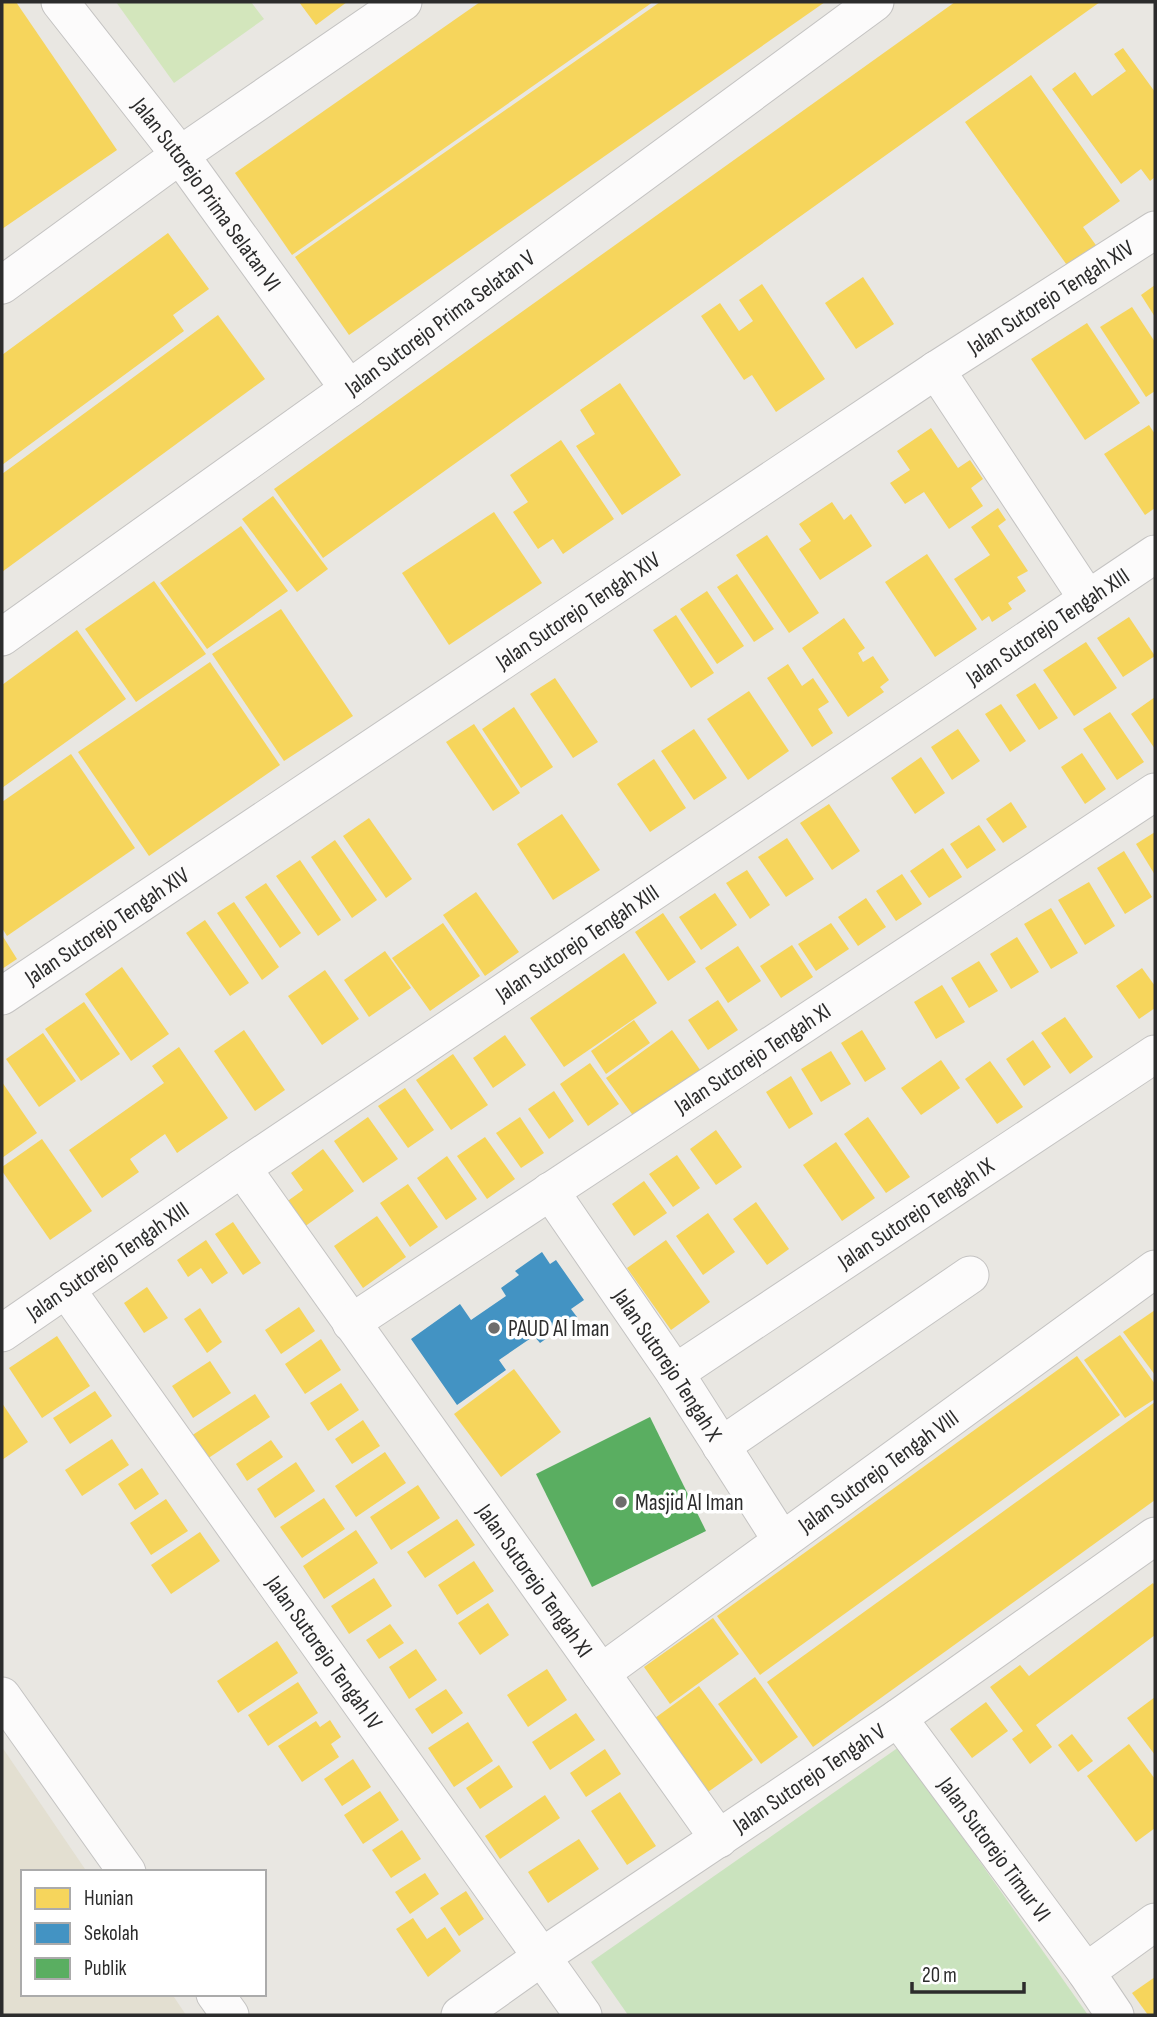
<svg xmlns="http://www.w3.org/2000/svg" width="1157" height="2017" font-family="'Sofia Sans Condensed',sans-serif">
  <rect width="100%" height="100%" fill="#e9e7e2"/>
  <!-- education -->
  <path fill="#e3dfd1" d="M2 1747 87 1872H23V1994H172L186 2015H2Z"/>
  <!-- green -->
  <path fill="#cae3be" d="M899 1747 1088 2015H628L591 1962Z"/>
  <!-- pitch -->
  <path fill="#d3e6bc" d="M116 2H251L264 19 174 83Z"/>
  <!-- homes -->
  <g fill="#f6d55c">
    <path d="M2 2H16L117 150 2 229Z"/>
    <path d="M299 2H347L316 25Z"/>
    <path d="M480 2H653L292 255 235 173Z"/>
    <path d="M660 2H825L349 335 295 257Z"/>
    <path d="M955 2H1100L323 558 274 489Z"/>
    <path d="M1123 48 1155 92V177L1150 181 1141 169 1121 184 1052 89 1075 72 1092 96 1126 71 1114 54Z"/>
    <path d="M1031 75 1120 201 1083 227 1098 248 1069 268 965 122Z"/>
    <path d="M168 233 209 289 173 315 184 331 2 465V355Z"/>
    <path d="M863 277 894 324 856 349 825 303Z"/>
    <path d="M762 284 825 379 776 412 752 375 744 380 701 316 720 303 739 331 753 321 739 300Z"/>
    <path d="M1155 285V317L1141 295Z"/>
    <path d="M1132 307 1155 342V391L1146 397 1100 327Z"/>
    <path d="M218 315 265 379 2 572V474Z"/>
    <path d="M1087 323 1140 403 1085 440 1031 359Z"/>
    <path d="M620 383 681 475 622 515 576 446 595 434 580 410Z"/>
    <path d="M1149 425 1155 434V508L1145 515 1104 454Z"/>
    <path d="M931 428 958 468 970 460 983 479 971 488 983 506 949 529 924 492 905 504 890 483 910 470 897 451Z"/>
    <path d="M561 440 614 519 563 554 553 539 538 549 513 512 528 502 510 475Z"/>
    <path d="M273 496 328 569 297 592 242 519Z"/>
    <path d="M832 502 844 520 851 514 872 546 820 580 799 549 811 541 799 524Z"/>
    <path d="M998 508 1006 520 998 526 1028 571 1017 577 1026 591 1008 603 1012 609 992 622 989 616 982 621 954 579 990 555 971 527Z"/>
    <path d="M494 512 542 583 449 645 402 573Z"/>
    <path d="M241 526 288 591 207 649 160 583Z"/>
    <path d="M767 535 819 613 789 633 736 555Z"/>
    <path d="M927 554 977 629 935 657 885 582Z"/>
    <path d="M737 574 774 629 754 642 717 587Z"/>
    <path d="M154 581 206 654 136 702 85 629Z"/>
    <path d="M707 591 744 646 717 664 680 609Z"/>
    <path d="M281 609 353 716 284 761 212 654Z"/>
    <path d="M676 615 714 673 691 688 653 630Z"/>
    <path d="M1129 617 1155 656 1123 677 1097 638Z"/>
    <path d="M844 618 865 648 858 653 863 662 873 656 889 680 880 687 884 692 848 717 802 648Z"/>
    <path d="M77 630 126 699 2 788V685Z"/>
    <path d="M1086 642 1117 688 1074 716 1043 670Z"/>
    <path d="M210 662 280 765 149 856 78 752Z"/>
    <path d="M788 664 802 686 813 678 829 702 818 709 833 733 812 747 767 678Z"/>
    <path d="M555 678 598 742 573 758 530 694Z"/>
    <path d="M1035 683 1058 718 1039 730 1016 695Z"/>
    <path d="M749 691 789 751 748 780 707 719Z"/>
    <path d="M1155 697V749L1131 714Z"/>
    <path d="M1001 704 1026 741 1010 752 985 714Z"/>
    <path d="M514 707 553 767 521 788 482 729Z"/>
    <path d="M1110 712 1144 762 1117 780 1083 729Z"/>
    <path d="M474 724 520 793 493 811 446 742Z"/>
    <path d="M694 729 727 778 694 800 661 751Z"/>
    <path d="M958 729 980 761 952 780 931 747Z"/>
    <path d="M1082 753 1106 789 1085 804 1061 767Z"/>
    <path d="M71 754 135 848 7 936 2 928V802Z"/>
    <path d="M921 757 945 793 915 814 891 778Z"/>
    <path d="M654 759 686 808 650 832 617 784Z"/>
    <path d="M1011 802 1027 827 1003 843 986 819Z"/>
    <path d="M829 804 860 851 832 870 800 823Z"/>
    <path d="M562 814 600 870 553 900 517 844Z"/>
    <path d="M369 818 412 879 386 898 343 836Z"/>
    <path d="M979 825 996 850 967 869 950 844Z"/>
    <path d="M1155 832V875L1136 844Z"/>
    <path d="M787 838 814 879 786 897 758 857Z"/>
    <path d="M335 840 377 900 352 918 311 857Z"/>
    <path d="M943 848 962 877 929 898 910 871Z"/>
    <path d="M1124 851 1152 897 1125 914 1097 868Z"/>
    <path d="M300 860 341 920 318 936 276 876Z"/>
    <path d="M747 870 770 905 750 919 726 883Z"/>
    <path d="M902 874 922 904 896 921 876 891Z"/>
    <path d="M1089 882 1115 926 1085 945 1058 900Z"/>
    <path d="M266 883 301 933 280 948 245 897Z"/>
    <path d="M476 892 519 952 485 976 443 915Z"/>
    <path d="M715 893 737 925 701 950 679 917Z"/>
    <path d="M866 898 886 927 858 946 838 917Z"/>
    <path d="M234 902 279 967 262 980 217 913Z"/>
    <path d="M1051 908 1078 953 1051 969 1024 924Z"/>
    <path d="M663 913 696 962 668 981 635 932Z"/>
    <path d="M205 920 249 983 230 996 186 933Z"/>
    <path d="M443 923 480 976 430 1011 392 958Z"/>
    <path d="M831 923 849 949 816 971 798 944Z"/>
    <path d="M2 935 17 959 2 969Z"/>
    <path d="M1017 937 1039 972 1011 989 990 954Z"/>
    <path d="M792 945 813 977 781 998 760 966Z"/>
    <path d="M738 946 761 981 728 1003 705 968Z"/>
    <path d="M385 951 411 988 369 1017 344 980Z"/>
    <path d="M624 953 657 1003 564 1067 530 1018Z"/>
    <path d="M979 961 998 991 969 1008 951 978Z"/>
    <path d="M122 967 169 1034 131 1061 85 994Z"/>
    <path d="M1142 968 1155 986V1008L1139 1019 1116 986Z"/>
    <path d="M325 970 359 1019 322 1045 288 996Z"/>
    <path d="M942 985 965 1022 936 1039 914 1002Z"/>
    <path d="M718 1000 738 1030 708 1050 688 1020Z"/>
    <path d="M84 1002 120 1054 81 1081 45 1029Z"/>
    <path d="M1065 1017 1093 1057 1070 1074 1041 1033Z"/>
    <path d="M634 1020 650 1043 606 1074 591 1051Z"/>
    <path d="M244 1030 285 1090 255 1111 214 1051Z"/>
    <path d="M672 1030 703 1074 637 1121 606 1078Z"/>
    <path d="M862 1030 886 1069 865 1082 841 1043Z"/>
    <path d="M43 1033 76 1081 39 1107 6 1059Z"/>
    <path d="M505 1035 526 1065 493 1088 473 1058Z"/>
    <path d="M1033 1040 1051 1067 1024 1086 1006 1059Z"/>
    <path d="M179 1047 228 1118 177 1153 165 1134 130 1159 139 1172 102 1198 69 1150 164 1083 152 1066Z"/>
    <path d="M831 1051 851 1084 821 1102 801 1069Z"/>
    <path d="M453 1054 488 1105 451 1130 416 1080Z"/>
    <path d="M941 1060 960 1088 921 1115 901 1088Z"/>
    <path d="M990 1061 1023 1107 997 1124 965 1079Z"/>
    <path d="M590 1063 619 1104 588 1126 560 1084Z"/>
    <path d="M791 1076 813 1114 789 1129 766 1092Z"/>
    <path d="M2 1082 37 1133 2 1158Z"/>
    <path d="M405 1088 434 1130 408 1148 378 1106Z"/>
    <path d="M554 1091 574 1121 549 1139 528 1109Z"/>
    <path d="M368 1117 398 1159 363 1183 334 1141Z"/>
    <path d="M520 1117 544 1153 521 1168 496 1133Z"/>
    <path d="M868 1117 910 1177 886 1193 844 1134Z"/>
    <path d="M716 1130 742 1167 716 1185 690 1149Z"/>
    <path d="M485 1137 515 1179 487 1199 457 1156Z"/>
    <path d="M42 1139 92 1211 50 1240 2 1171V1167Z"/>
    <path d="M836 1142 875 1198 842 1221 803 1165Z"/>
    <path d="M323 1149 354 1191 300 1230 282 1205 303 1190 291 1173Z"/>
    <path d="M677 1155 700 1188 673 1207 649 1174Z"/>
    <path d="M447 1156 477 1199 446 1220 417 1178Z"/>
    <path d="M644 1181 667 1213 634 1236 612 1204Z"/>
    <path d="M408 1184 438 1227 410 1247 380 1203Z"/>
    <path d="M756 1202 789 1249 767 1265 733 1219Z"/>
    <path d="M708 1213 735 1252 703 1275 676 1236Z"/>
    <path d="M377 1216 406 1257 363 1288 334 1246Z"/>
    <path d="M233 1222 261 1263 243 1275 215 1234Z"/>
    <path d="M206 1240 228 1273 212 1284 201 1268 188 1277 177 1260Z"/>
    <path d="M666 1240 710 1302 671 1330 627 1268Z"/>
    <path d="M147 1287 168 1318 144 1333 124 1303Z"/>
    <path d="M299 1307 315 1331 281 1354 265 1330Z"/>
    <path d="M200 1308 222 1342 207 1353 184 1319Z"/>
    <path d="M1155 1310V1375L1123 1332Z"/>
    <path d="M1120 1335 1155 1384V1399L1125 1418 1084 1360Z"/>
    <path d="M57 1336 90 1386 42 1418 9 1368Z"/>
    <path d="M321 1339 341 1370 305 1394 285 1364Z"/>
    <path d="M1077 1356 1120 1415 760 1675 717 1616Z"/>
    <path d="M210 1361 231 1393 193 1418 172 1386Z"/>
    <path d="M514 1369 561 1432 501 1477 454 1414Z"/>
    <path d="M341 1383 359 1410 328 1431 310 1403Z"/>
    <path d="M95 1391 112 1416 70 1444 53 1418Z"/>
    <path d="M255 1394 270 1417 207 1459 191 1436Z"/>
    <path d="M1155 1402V1500L813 1747 767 1682Z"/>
    <path d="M2 1403 28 1442 2 1460Z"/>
    <path d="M363 1420 380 1446 352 1464 335 1439Z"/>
    <path d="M112 1439 129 1465 82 1496 65 1470Z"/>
    <path d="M271 1440 283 1457 247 1481 236 1464Z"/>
    <path d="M385 1452 406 1483 356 1517 335 1486Z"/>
    <path d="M296 1462 315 1491 275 1518 257 1489Z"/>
    <path d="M142 1468 159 1494 135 1510 118 1484Z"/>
    <path d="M418 1485 440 1518 391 1550 370 1517Z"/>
    <path d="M324 1498 345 1529 302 1558 280 1527Z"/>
    <path d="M166 1499 188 1531 151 1555 130 1523Z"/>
    <path d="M457 1519 475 1545 425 1578 407 1552Z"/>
    <path d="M356 1530 378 1563 324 1599 303 1566Z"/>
    <path d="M200 1532 220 1561 171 1594 151 1565Z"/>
    <path d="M474 1561 494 1591 457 1615 438 1585Z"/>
    <path d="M374 1578 392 1606 349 1634 331 1606Z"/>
    <path d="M1153 1583 1155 1586V1635L1036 1725 1052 1747 1030 1764 1012 1739 1023 1731 990 1687 1020 1665 1029 1676Z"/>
    <path d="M488 1603 509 1635 480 1655 458 1623Z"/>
    <path d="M713 1618 739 1654 670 1704 644 1667Z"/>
    <path d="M390 1624 404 1643 379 1659 366 1640Z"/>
    <path d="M277 1641 298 1673 238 1713 217 1681Z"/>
    <path d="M416 1649 437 1680 409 1699 389 1667Z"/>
    <path d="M547 1669 567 1700 528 1727 507 1695Z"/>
    <path d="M755 1677 798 1737 761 1764 718 1704Z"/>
    <path d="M298 1682 318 1713 268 1746 248 1715Z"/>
    <path d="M699 1686 753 1760 708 1792 655 1718Z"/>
    <path d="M446 1689 463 1713 432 1734 415 1709Z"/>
    <path d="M1155 1697V1755L1127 1718Z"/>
    <path d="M986 1702 1008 1731 972 1758 950 1729Z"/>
    <path d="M576 1713 595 1740 550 1770 532 1742Z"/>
    <path d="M330 1720 341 1737 331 1744 339 1757 302 1782 278 1746 316 1721 320 1727Z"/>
    <path d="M468 1722 493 1761 454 1787 428 1748Z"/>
    <path d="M1072 1734 1093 1761 1078 1772 1058 1745Z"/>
    <path d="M1129 1744 1155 1779V1828L1136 1842 1087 1776Z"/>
    <path d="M605 1749 621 1774 586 1797 570 1773Z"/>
    <path d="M353 1759 371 1787 342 1806 324 1779Z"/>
    <path d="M499 1765 513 1787 480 1809 466 1788Z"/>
    <path d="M380 1791 399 1820 363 1844 344 1815Z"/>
    <path d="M620 1792 656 1846 627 1865 591 1811Z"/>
    <path d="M545 1795 560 1818 500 1859 485 1836Z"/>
    <path d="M402 1830 421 1859 391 1878 372 1850Z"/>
    <path d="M579 1839 599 1869 548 1903 528 1872Z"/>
    <path d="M425 1873 439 1894 410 1914 395 1892Z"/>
    <path d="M466 1891 484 1919 459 1936 440 1908Z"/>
    <path d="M413 1918 427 1939 445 1927 461 1951 428 1977 396 1929Z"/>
    <path d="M1155 1977V2015H1148L1132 1993Z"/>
  </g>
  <!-- schools -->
  <path fill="#4393c3" d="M542 1252 550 1264 556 1260 584 1300 571 1309 577 1317 540 1343 534 1336 499 1360 506 1370 457 1405 411 1339 460 1304 471 1320 506 1296 501 1288 519 1275 515 1271Z"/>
  <!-- public -->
  <path fill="#5aae61" d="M650 1417 706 1531 592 1587 536 1474Z"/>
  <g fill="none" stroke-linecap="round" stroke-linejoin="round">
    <defs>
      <g id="minor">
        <path id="s1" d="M60 2 180 155 349 389"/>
        <path d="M2 285 180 155 403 2"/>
        <path d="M936 370 1087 598"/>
        <path id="s2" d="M2 637 349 389 875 2"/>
        <path id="s3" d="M2 996 936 370 1155 230"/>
        <path id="s4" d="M242 1168 719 1839"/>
        <path id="s5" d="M550 1191 675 1373 782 1541"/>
        <path id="s6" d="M66 1289 583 2015"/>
        <path id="s7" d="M351 1323 1155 792"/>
        <path id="s8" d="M2 1333 242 1168 1155 554"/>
        <path id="s9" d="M675 1373 1155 1054"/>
        <path d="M721 1446 970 1275"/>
        <path id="s10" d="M601 1673 1155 1269"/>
        <path d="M2 1696 127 1872"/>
        <path id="s11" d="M898 1718 1086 1972 1115 2015"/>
        <path d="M1086 1972 1155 1922"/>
        <path d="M215 1994 230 2015"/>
        <path id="s12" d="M460 2015 543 1956 898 1718 1155 1536"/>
      </g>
    </defs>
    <!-- minor casing -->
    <use href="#minor" stroke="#c4c3c2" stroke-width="39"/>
    <!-- minor -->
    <use href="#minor" stroke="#fcfbfb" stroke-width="37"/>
  </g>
  <!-- markers -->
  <g fill="#6e6d6c" stroke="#fff" stroke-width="2.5">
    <circle cx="494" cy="1328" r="7"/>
    <circle cx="621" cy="1502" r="7"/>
  </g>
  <g text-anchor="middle" stroke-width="7" stroke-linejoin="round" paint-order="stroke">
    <!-- street labels -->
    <g font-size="23" fill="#2c2c2c" stroke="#fff">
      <text dy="8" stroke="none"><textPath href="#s1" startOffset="242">Jalan Sutorejo Prima Selatan VI</textPath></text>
      <text dy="8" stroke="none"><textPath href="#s3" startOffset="1260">Jalan Sutorejo Tengah XIV</textPath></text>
      <text dy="8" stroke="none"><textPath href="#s2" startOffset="539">Jalan Sutorejo Prima Selatan V</textPath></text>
      <text dy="8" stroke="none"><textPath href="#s3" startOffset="693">Jalan Sutorejo Tengah XIV</textPath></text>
      <text dy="8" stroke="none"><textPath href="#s8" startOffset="1262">Jalan Sutorejo Tengah XIII</textPath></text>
      <text dy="8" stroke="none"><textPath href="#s3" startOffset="126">Jalan Sutorejo Tengah XIV</textPath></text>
      <text dy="8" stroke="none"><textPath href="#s8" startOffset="695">Jalan Sutorejo Tengah XIII</textPath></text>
      <text dy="8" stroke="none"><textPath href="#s7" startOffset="481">Jalan Sutorejo Tengah XI</textPath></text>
      <text dy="8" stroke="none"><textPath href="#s9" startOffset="289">Jalan Sutorejo Tengah IX</textPath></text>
      <text dy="8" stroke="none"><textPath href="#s8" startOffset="128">Jalan Sutorejo Tengah XIII</textPath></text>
      <text dy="8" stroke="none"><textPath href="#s5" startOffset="210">Jalan Sutorejo Tengah X</textPath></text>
      <text dy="8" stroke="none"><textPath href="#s10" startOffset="343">Jalan Sutorejo Tengah VIII</textPath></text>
      <text dy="8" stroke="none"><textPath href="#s4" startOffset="506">Jalan Sutorejo Tengah XI</textPath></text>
      <text dy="8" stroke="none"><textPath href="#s6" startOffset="446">Jalan Sutorejo Tengah IV</textPath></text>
      <text dy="8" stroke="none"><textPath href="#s12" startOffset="422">Jalan Sutorejo Tengah V</textPath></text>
      <text dy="8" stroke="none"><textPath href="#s11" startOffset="163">Jalan Sutorejo Timur VI</textPath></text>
    </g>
    <!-- poi labels -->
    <g font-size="23" fill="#2c2c2c" stroke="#fff" text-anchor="start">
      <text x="508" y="1336">PAUD Al Iman</text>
      <text x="635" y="1510">Masjid Al Iman</text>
    </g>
  </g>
  <!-- border -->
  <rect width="1157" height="2017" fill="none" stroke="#2c2c2c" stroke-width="7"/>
  <!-- legend -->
  <rect x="21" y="1870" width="245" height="126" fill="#ffffff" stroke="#ababab" stroke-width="2"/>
  <rect x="35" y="1888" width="35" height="21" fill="#f6d55c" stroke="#ababab" stroke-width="2"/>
  <text x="84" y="1905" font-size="21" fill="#2c2c2c">Hunian</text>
  <rect x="35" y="1923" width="35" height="21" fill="#4393c3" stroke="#ababab" stroke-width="2"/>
  <text x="84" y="1940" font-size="21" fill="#2c2c2c">Sekolah</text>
  <rect x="35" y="1958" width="35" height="21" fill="#5aae61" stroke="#ababab" stroke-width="2"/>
  <text x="84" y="1975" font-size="21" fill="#2c2c2c">Publik</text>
  <!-- scale -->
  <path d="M912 1982v10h112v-10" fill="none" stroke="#2c2c2c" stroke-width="3.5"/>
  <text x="922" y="1982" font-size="21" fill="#2c2c2c" stroke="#ffffff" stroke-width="5" paint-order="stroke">20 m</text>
</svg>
